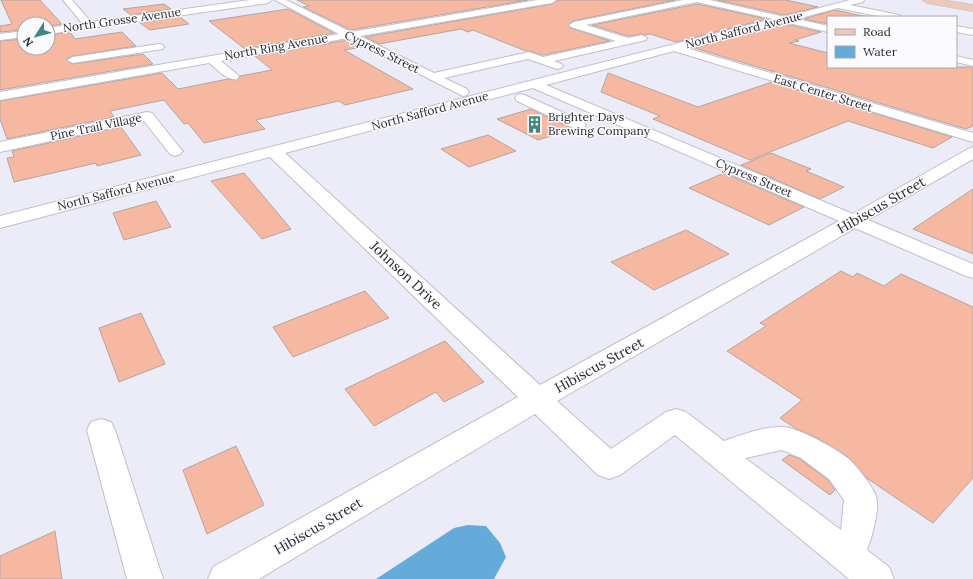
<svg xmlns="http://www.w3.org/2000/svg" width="973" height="579" font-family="Lora,serif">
  <rect width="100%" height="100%" fill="#ebecf8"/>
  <!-- water -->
  <path fill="#65abda" d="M468 525 486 526 500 543 506 557 494 579H376L454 528Z"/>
  <!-- building -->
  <g fill="#f6b8a1" stroke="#b2a6a1">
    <path d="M1 0H40L62 24 48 26V24H24V30L0 32V26L12 24Z"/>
    <path d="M297 0H528L351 30 303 7 309 6Z"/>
    <path d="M557 0H675L573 21 568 25 571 28 610 41 543 55 530 51H526L473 30 468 32 461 29 379 44 365 37 552 4Z"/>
    <path d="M717 0H786L818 7 785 15Z"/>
    <path d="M164 4 171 9 131 15 123 9Z"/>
    <path d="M697 4 767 19 676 42 650 34 645 35 642 34 628 36 592 25Z"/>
    <path d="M288 9 334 33 245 49 209 21Z"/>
    <path d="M835 10 867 17H828V24L803 19Z"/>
    <path d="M180 17 189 24 150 30 140 23Z"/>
    <path d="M785 24 821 32 795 40 799 41 789 43 828 53V67H973V126L966 129 694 48Z"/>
    <path d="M70 32 75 39 122 32 136 46 73 56 66 59 72 64 143 54 153 64 0 90V41L24 39V48H48V35Z"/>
    <path d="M348 40 363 47 344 50 413 89 345 105 339 101 256 120 265 129 204 143 188 123 184 124 164 100 110 111 114 117 7 139 0 119V101L162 73 178 89 228 79 237 80 240 76 272 70 255 56Z"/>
    <path d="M608 73 698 107 772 82 952 137 933 148 848 121 750 160 653 119 660 116 601 92Z"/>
    <path d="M531 109 573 129H574L538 140 497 119Z"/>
    <path d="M121 127 141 155 97 166 96 163 14 182 7 158 14 157 12 151Z"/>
    <path d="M488 135 516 151 469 167 441 149Z"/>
    <path d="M771 153 811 169 806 171 844 187 820 199 741 165Z"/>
    <path d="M244 173 291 229 262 239 211 181Z"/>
    <path d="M724 173 804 207 769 225 689 188Z"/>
    <path d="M973 189V254L913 229Z"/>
    <path d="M156 201 171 227 124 240 113 213Z"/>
    <path d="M686 230 729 254 654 290 611 262Z"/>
    <path d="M841 271 853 277 857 273 884 286 901 274 973 307V478L933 523 868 479 847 456 819 439 795 428 780 418 802 400 727 351 766 326 760 323Z"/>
    <path d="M365 291 389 318 293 357 273 327Z"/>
    <path d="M141 313 165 364 119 382 99 328Z"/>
    <path d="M445 341 484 382 444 402 436 392 374 426 345 389Z"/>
    <path d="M236 446 264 505 207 534 183 470Z"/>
    <path d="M789 455 800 459 828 480 835 490 830 495 782 460Z"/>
    <path d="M55 531 62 579H0V556Z"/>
  </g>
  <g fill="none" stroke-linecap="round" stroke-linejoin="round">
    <defs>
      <g id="minor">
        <path d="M63 0H72L91 22 250 0H272L268 3 48 34V28L82 23Z"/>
        <path d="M275 0H286L351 32 537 0H556L552 3 360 36 434 73 529 52 543 57 616 41 571 27 569 25 574 22 683 0H710L785 17 850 0H864L863 2 850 5 899 15 901 17H882L838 8 797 19 828 26V32L785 22 686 48 973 133V142L674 51 546 85 853 214 968 149 973 147V159L868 220 973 264V278L966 276 855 228 557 401 611 449 666 412 676 409 686 412 724 441C741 435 764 426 783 427 797 427 841 451 851 461 858 468 873 487 876 496 880 511 872 536 867 550L889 567 894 579H849L675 435 620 475 609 479 598 475 535 414 259 579H208L213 567 518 397 270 157 0 228V216L773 19 697 2 586 25 628 38 642 35 647 38 646 40 554 61 561 64 563 66 561 68 557 69 528 59 444 78 467 89 469 92 467 95 463 96 348 38 221 61 239 76 237 79C227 81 217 69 209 63L0 100V92L339 34ZM533 88 839 221 540 385 285 153ZM782 450 801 458 829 479 844 500 841 530 745 458Z"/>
        <path d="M956 26 973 29V35L956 32Z"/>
        <path d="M24 31V37L0 40V34Z"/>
        <path d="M159 44 163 45 164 47 163 49 73 63 67 60 73 57Z"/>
        <path d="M956 56 973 60V66L956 62Z"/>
        <path d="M522 94 584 122 586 125 584 128 579 129 574 128 517 101 515 98 517 95Z"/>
        <path d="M147 112 152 113 180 148 183 151 180 154 175 156 170 154 144 121 0 152V142Z"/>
        <path d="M101 419 111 422 115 430 163 579H127L87 430 91 422Z"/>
      </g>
      <path id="major" d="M923 0H942L973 5V11L927 3Z"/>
    </defs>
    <!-- minor casing -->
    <use href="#minor" stroke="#bfbfcb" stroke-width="2"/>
    <!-- major casing -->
    <use href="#major" stroke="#cccccd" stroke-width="2"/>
    <!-- minor -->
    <use href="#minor" fill="#fff" fill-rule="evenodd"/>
    <!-- major -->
    <use href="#major" fill="#f1c7b9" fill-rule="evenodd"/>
  </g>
  <!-- icons -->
  <defs>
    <symbol id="building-bare" viewBox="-9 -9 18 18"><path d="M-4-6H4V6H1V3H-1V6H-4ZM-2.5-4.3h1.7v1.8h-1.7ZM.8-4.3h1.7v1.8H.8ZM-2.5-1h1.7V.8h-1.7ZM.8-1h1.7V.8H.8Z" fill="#418780" stroke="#fafaff" stroke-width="2.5" paint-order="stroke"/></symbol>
  </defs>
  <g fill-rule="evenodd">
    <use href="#building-bare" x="522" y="112" width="25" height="25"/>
  </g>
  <g text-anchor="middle" stroke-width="3" stroke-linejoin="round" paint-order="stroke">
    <!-- far-street labels -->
    <g font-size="12" fill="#2a2b2f" stroke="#fafaff">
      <text transform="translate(122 20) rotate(-8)" y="4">North Grosse Avenue</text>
      <text transform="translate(744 30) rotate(-14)" y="4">North Safford Avenue</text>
      <text transform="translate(276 47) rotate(-10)" y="4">North Ring Avenue</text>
      <text transform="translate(382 52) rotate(26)" y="4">Cypress Street</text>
      <text transform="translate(823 93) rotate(17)" y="4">East Center Street</text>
      <text transform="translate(430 111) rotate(-15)" y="4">North Safford Avenue</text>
      <text transform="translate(96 127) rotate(-12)" y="4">Pine Trail Village</text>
      <text transform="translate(754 178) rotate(23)" y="4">Cypress Street</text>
      <text transform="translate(116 192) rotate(-14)" y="4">North Safford Avenue</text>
    </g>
    <!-- far-poi labels -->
    <g font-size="12" fill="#2a2b2f" stroke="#fafaff" text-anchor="start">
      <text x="548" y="121">Brighter Days<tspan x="548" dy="14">Brewing Company</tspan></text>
    </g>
    <!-- street labels -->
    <g font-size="14" fill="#2a2b2f" stroke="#fafaff">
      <text transform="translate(881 205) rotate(-30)" y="5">Hibiscus Street</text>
      <text transform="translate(406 275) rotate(43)" y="5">Johnson Drive</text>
      <text transform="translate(599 365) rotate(-29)" y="5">Hibiscus Street</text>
      <text transform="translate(318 526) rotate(-30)" y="5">Hibiscus Street</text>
    </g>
  </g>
  <!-- legend -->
  <rect x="827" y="16" width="130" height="52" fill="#fafaff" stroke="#a7a7ac"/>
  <rect x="835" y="29" width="20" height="6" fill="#f1c7b9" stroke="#a7a7ac"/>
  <text x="863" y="36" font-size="12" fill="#2a2b2f">Road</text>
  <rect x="835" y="46" width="20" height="12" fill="#65abda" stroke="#a7a7ac"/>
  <text x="863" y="56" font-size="12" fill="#2a2b2f">Water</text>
  <!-- north arrow -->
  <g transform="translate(36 36) rotate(234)"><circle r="19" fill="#fafaff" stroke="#a7a7ac"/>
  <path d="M0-3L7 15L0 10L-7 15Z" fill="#418780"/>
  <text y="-6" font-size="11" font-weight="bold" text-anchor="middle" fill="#2a2b2f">N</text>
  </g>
</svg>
